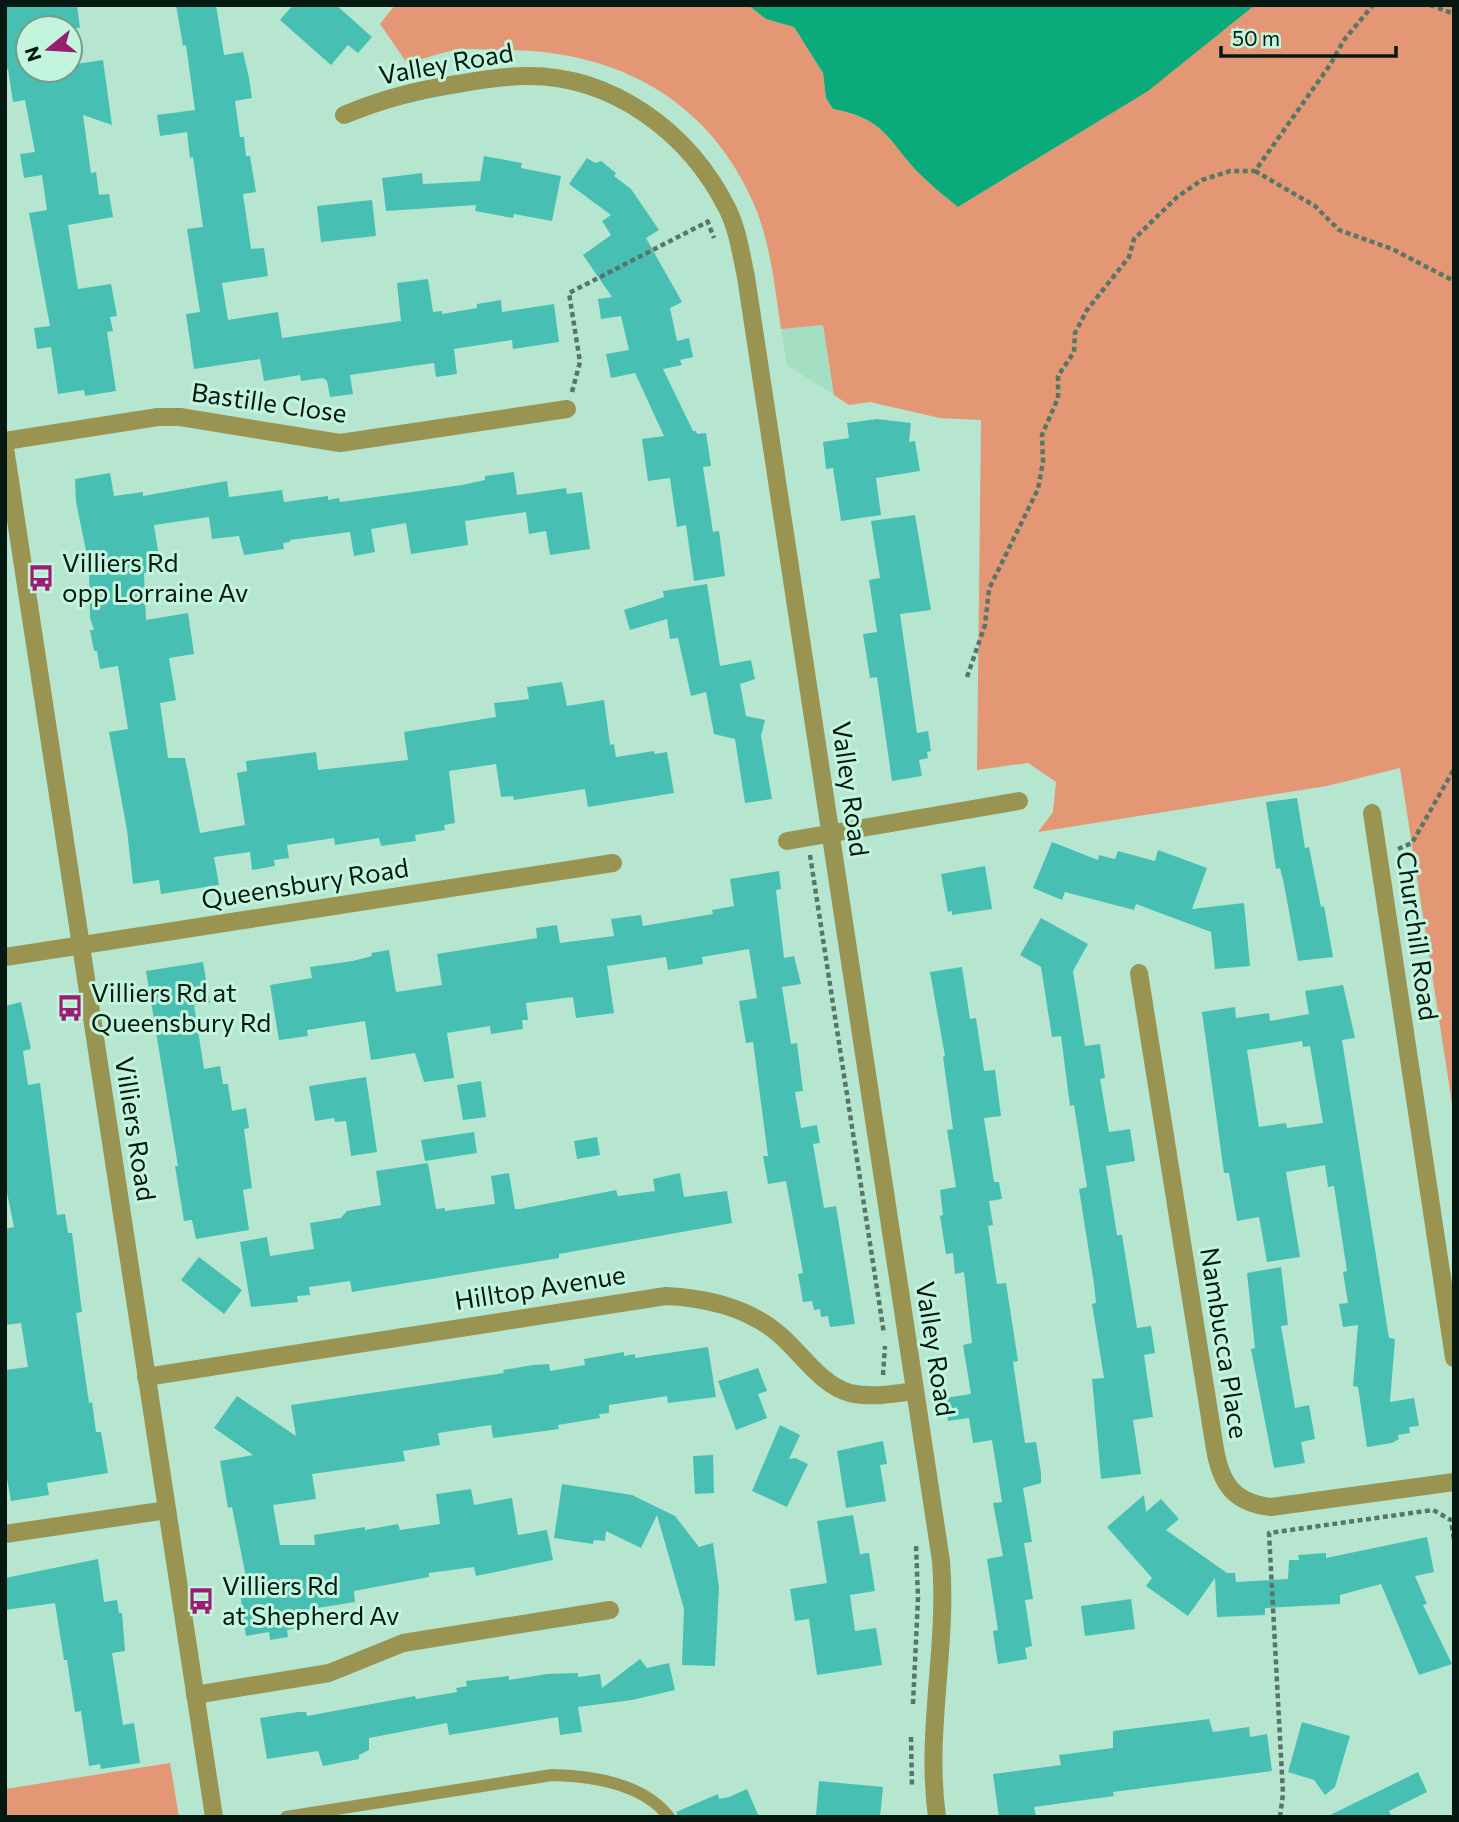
<svg xmlns="http://www.w3.org/2000/svg" width="1459" height="1822" font-family="Commissioner,sans-serif">
  <rect width="100%" height="100%" fill="#b6e6d0"/>
  <!-- built -->
  <path fill="#a4dec3" d="M823 325 834 395 787 365 781 329Z"/>
  <!-- green -->
  <g fill="#e39775">
    <path d="M395 5H748L766 19 794 27 823 73 826 98 833 109C889 119 889 145 925 179 935 189 947 198 958 207L1147 91 1255 5H1454V1116L1400 768 1327 786 1038 832 1053 812 1056 782 1028 763 977 770 981 420 940 418 870 402 849 405 834 395 823 325 781 329C775 289 771 247 756 209 711 99 615 49 501 50 487 50 472 48 458 50 441 52 424 59 407 63L380 24Z"/>
    <path d="M170 1763 179 1817H5V1789Z"/>
  </g>
  <!-- water -->
  <path fill="#0baa7b" d="M748 5H1255L1148 91 958 207C947 198 935 189 925 179 889 145 889 119 833 109L826 98 823 73 794 27 766 19Z"/>
  <!-- building -->
  <g fill="#47c0b3" fill-rule="evenodd">
    <path d="M5 5H77L80 28H28V73L70 70V65L103 60 112 125 83 115 91 173 96 172 99 195 109 194 113 217 68 225 78 289 111 284 117 316 110 317 113 331 107 332 116 391 85 396 84 390 58 394 51 347 37 349 34 328 50 326 29 213 47 210 42 175 24 178 20 154 35 152 25 100 13 102 8 69 5 70Z"/>
    <path d="M176 5H216L224 55 243 52 249 78 252 98 235 101 240 137H244L246 156H250L256 192 243 194 251 249 264 248 268 276 222 283 228 320 278 312 282 338 401 321 397 283 428 279 433 312 442 311V314L477 308V304L501 300 502 312 554 304 559 342 513 349 512 340 454 349 457 374 436 377 434 363 350 375 353 394 330 397 327 381 323 378 301 381 300 375 264 381 260 359 194 369 186 314 200 312 187 229 203 227 193 157 190 158 187 132 160 136 157 115 195 110 186 45 183 46Z"/>
    <path d="M293 5H336L372 37 358 53 348 45 331 65 280 20Z"/>
    <path d="M484 156 522 163 521 168 561 176 552 221 514 214 513 218 475 211 476 205 386 211 382 178 422 173 423 184 480 181Z"/>
    <path d="M587 158 595 163 601 161 616 173 614 176 631 189 659 230 646 238 682 302 670 308 677 341 689 338 693 357 680 360 682 365 663 369 693 431H696L697 434 706 433 711 466 703 467 713 532 719 531 725 576 694 581 686 525 677 527 670 478 648 481 642 439 664 436 635 373 611 378 606 354 629 350 621 316 601 319 598 299 612 297 583 255 611 235 602 221 611 215 569 184Z"/>
    <path d="M372 200 376 236 321 242 317 206Z"/>
    <path d="M877 419 911 423 909 442 915 441 920 471 876 478 881 515 841 521 833 468 826 469 823 442 849 438 847 423Z"/>
    <path d="M514 472 517 495 566 488 567 494 582 492 590 549 550 555 546 531 529 534 526 512 465 521 468 545 411 554 406 523 371 529 375 552 354 556 350 532 290 540V542L283 543 284 549 244 555 239 536 212 539 209 517 154 525 161 570 144 573 146 620 188 613 194 654 169 658 176 700 160 703 168 758H185L200 833 245 825 237 773 247 771 246 761 316 752 318 770 408 760 404 732 496 717 494 703 529 699 527 687 562 682 567 706 604 700 610 745 614 744 616 757 654 751 655 754 667 752 674 793 588 807 585 789 514 800 513 796 501 797 496 764 449 771 455 823 444 825 445 830 415 835 416 841 381 846 379 838 335 845 334 838 287 845 289 858 274 860 275 866 252 870 250 852 214 857 219 885 161 894 159 880 133 884 127 830 109 732 128 729 118 666 100 669 97 651H94L90 630H94L90 618 89 565 76 502 75 479 110 473 114 496 143 492V496L227 481 229 497 282 490 284 502 328 496V500L339 498 340 502 462 485 485 480V476Z"/>
    <path d="M915 515 931 610 900 614 917 733 928 731 931 751 927 752 928 758 919 760 922 776 892 781 877 677 870 678 863 634 877 632 869 580 880 578 871 521Z"/>
    <path d="M707 584 720 666 751 660 755 679 740 684 746 716 765 720 761 736 772 799 745 803 735 739 714 734 706 692 691 696 678 638 670 639 667 619 630 630 624 610 664 597 663 591Z"/>
    <path d="M1297 798 1305 848 1309 847 1321 907 1324 906 1333 957 1298 961 1284 884 1280 868 1276 869 1266 802Z"/>
    <path d="M1052 842 1098 860 1099 855 1115 859 1118 851 1155 861 1158 850 1207 868 1192 909 1244 903 1250 966 1215 969 1211 932 1136 904 1134 910 1065 892 1062 900 1033 888Z"/>
    <path d="M985 866 992 909 952 915V911L948 912 941 874Z"/>
    <path d="M779 871 781 889 776 890 784 958 794 956 801 984 782 987 791 1044 797 1043 803 1091 795 1092 801 1128 817 1125 820 1143 813 1144 824 1208 836 1206 855 1324 830 1327 828 1316 821 1317 820 1309 814 1310 812 1301 803 1302 798 1274 803 1273 786 1181 768 1184 763 1156H768L753 1042 746 1043 739 1001 757 998 749 949 702 957 703 964 668 970 666 957 607 966 614 1013 576 1018 573 997 526 1003 528 1020H522L523 1029 491 1034 490 1026 447 1033 454 1078 424 1082 415 1053 371 1060 365 1021 307 1030 308 1036 279 1040 270 985 312 978 310 967 353 961 372 956 371 953 389 950 396 992 442 985 437 954 537 938 536 928 557 925 560 943 614 936 611 919 641 915 643 926 713 914 712 910 734 906 730 879Z"/>
    <path d="M1041 918 1088 944 1073 971 1085 1046 1100 1044 1105 1078 1100 1079 1109 1132 1130 1129 1135 1161 1106 1166 1117 1235H1122L1137 1328 1151 1326 1155 1353 1144 1355 1153 1417 1133 1420 1141 1474 1101 1479 1092 1379 1104 1378 1092 1304 1096 1303 1094 1284 1079 1189 1087 1187 1074 1105 1070 1106 1061 1036 1052 1037 1041 967 1020 955Z"/>
    <path d="M203 962 210 1003 194 1005 204 1069 220 1066 223 1084H228L232 1111 246 1108 249 1128 244 1129 252 1188 243 1190 249 1230 196 1239 192 1220 184 1221 175 1166H178L146 971Z"/>
    <path d="M962 967 970 1019 976 1018 984 1071 995 1070 1001 1116 984 1118 994 1182H999L1002 1199 989 1201 993 1225 988 1226 997 1284 1006 1283 1018 1361 1013 1362 1025 1443 1036 1442 1041 1473V1483L1023 1488 1032 1542 1024 1543 1033 1599 1025 1600 1032 1646 1025 1648 1027 1659 998 1664 993 1631 998 1630 987 1559 1003 1556 993 1503 1002 1502 992 1440 973 1443 969 1418 948 1421 945 1398 971 1394 963 1345 972 1343 964 1272 955 1274 953 1253 946 1254 940 1216 943 1215 940 1190 956 1187 947 1130 953 1129 943 1057 945 1056 930 972Z"/>
    <path d="M1343 985 1355 1038 1342 1040 1389 1338 1395 1339 1390 1402 1414 1398 1419 1426 1409 1427 1410 1433 1398 1435 1399 1439 1392 1443 1367 1447 1358 1387 1353 1386 1358 1325 1343 1327 1339 1304 1348 1303 1343 1272 1347 1271 1334 1186 1328 1187 1325 1165 1286 1172 1300 1257 1267 1262 1259 1217 1237 1221 1229 1173H1224L1202 1012 1235 1007 1236 1018 1269 1013 1270 1021 1309 1014 1305 991ZM1302 1041 1303 1047 1310 1046 1323 1123 1287 1128 1286 1123 1259 1127 1247 1050Z"/>
    <path d="M21 1002 31 1049 23 1051 28 1085 40 1083 57 1215 65 1214 68 1233H72L82 1312 76 1313 89 1403 92 1402 96 1432H101L108 1473 47 1483 49 1495 11 1501 5 1468V1370L28 1367 21 1323 5 1325V1229L14 1227 5 1183V1006Z"/>
    <path d="M366 1077 377 1152 351 1156 346 1121 335 1122 334 1118 315 1121 309 1086Z"/>
    <path d="M481 1081 486 1117 463 1120 457 1085Z"/>
    <path d="M474 1132 477 1153 425 1161 421 1140Z"/>
    <path d="M597 1137 600 1155 577 1159 574 1141Z"/>
    <path d="M428 1163 436 1209 445 1208V1211L495 1204 491 1176 509 1173 515 1209H520L616 1190 618 1196 655 1191 653 1179 680 1173 684 1197 727 1191 732 1223 559 1254V1258L352 1292 350 1281 309 1287 310 1295 297 1296 298 1302 251 1307 240 1242 267 1237 270 1256 314 1249 310 1223 341 1218 347 1211 381 1205 376 1171Z"/>
    <path d="M199 1257 242 1290 224 1314 181 1280Z"/>
    <path d="M1281 1267 1288 1325 1281 1326 1295 1408 1309 1405 1315 1439 1301 1442 1305 1463 1274 1468 1251 1349 1255 1348 1247 1273Z"/>
    <path d="M708 1347 716 1397 668 1403 667 1396 609 1405V1413L599 1414 600 1418 558 1425 559 1429 493 1438 491 1425 438 1433 440 1445 403 1451 405 1461 312 1474 316 1499 273 1505 280 1545H315L314 1535 365 1527V1530L398 1524 400 1530 440 1524 436 1494 471 1489 474 1505 512 1498 518 1535 547 1530 553 1560 476 1576 474 1567 429 1573V1577L354 1591 355 1602 299 1611 301 1627 287 1630 288 1637 270 1640 269 1632 246 1636 240 1593 249 1592 232 1507 228 1508 220 1461 253 1455 214 1428 237 1396 296 1436 291 1405 504 1373 503 1370 533 1365 549 1364 550 1371 585 1365 584 1359 624 1352V1356L635 1354V1358Z"/>
    <path d="M758 1368 767 1391 758 1394 767 1418 736 1430 718 1381Z"/>
    <path d="M780 1425 800 1435 789 1459 795 1458 808 1464 787 1507 752 1491Z"/>
    <path d="M883 1441 887 1464 880 1465 886 1501 846 1508 837 1451Z"/>
    <path d="M713 1455 714 1493 695 1494 693 1456Z"/>
    <path d="M562 1484 632 1495 675 1516 699 1547 713 1543 719 1588 715 1666 682 1665 684 1609 657 1515 641 1548 606 1531 605 1541 594 1540 593 1544 554 1538Z"/>
    <path d="M1144 1495 1146 1512 1161 1499 1179 1519 1166 1530 1227 1573H1235L1236 1582 1288 1579 1289 1560H1299L1298 1555 1326 1553V1558L1427 1537 1434 1572 1415 1576 1427 1604 1423 1605 1452 1664 1419 1675 1381 1584 1340 1595V1604L1265 1608V1615L1217 1617 1215 1578 1188 1616 1146 1586 1152 1578 1107 1527Z"/>
    <path d="M853 1515 860 1554 869 1553 875 1591 850 1595 855 1631 876 1628 882 1665 817 1675 809 1619 795 1621 790 1589 827 1583 817 1521Z"/>
    <path d="M98 1559 104 1602 117 1600 119 1613H122L125 1651 112 1653 123 1725 134 1723 140 1763 101 1769 100 1764 89 1766 81 1711 75 1712 67 1660H64L55 1603 5 1610V1578Z"/>
    <path d="M1131 1599 1135 1629 1085 1636 1081 1606Z"/>
    <path d="M640 1659 647 1668 669 1663 675 1690 632 1700 578 1707 582 1732 560 1735 558 1717 449 1735 447 1723 369 1738V1750L359 1755V1759L323 1766 318 1751 267 1759 260 1718 298 1712H306L307 1716 415 1696 416 1699 457 1692 456 1688 467 1686 466 1681 509 1676V1680L547 1674 578 1673V1677L600 1674 602 1688Z"/>
    <path d="M1209 1719 1213 1732 1249 1727 1250 1737 1267 1734 1272 1771 1113 1792 1114 1796 1034 1807 1036 1817H999L993 1774 1061 1765 1059 1755 1113 1748V1731Z"/>
    <path d="M1302 1722 1350 1736 1335 1787 1325 1795 1314 1780 1288 1772Z"/>
    <path d="M1418 1772 1427 1792 1389 1811 1392 1817H1326Z"/>
    <path d="M819 1781 883 1787 880 1817 816 1815Z"/>
    <path d="M747 1789 759 1817H678L676 1812 718 1794 719 1799 729 1797Z"/>
  </g>
  <g fill="none" stroke-linecap="round" stroke-linejoin="round">
    <!-- path -->
    <g stroke="#567668" stroke-width="4.5" stroke-dasharray="5 3.5" stroke-linecap="butt">
      <path d="M1430 5 1454 14"/>
      <path d="M1255 171 1315 206 1339 230 1392 249 1454 281"/>
      <path d="M707 220 714 238"/>
      <path d="M572 392 580 362 569 293 709 221"/>
      <path d="M967 677 985 625 989 589 1038 489 1043 462 1042 435 1058 398V376L1074 352 1075 333 1087 310 1129 257 1134 239 1177 197 1202 180 1230 171H1255L1330 65 1344 40 1373 5"/>
      <path d="M1398 849 1412 843 1454 769"/>
      <path d="M810 855 884 1334"/>
      <path d="M883 1375 885 1346"/>
      <path d="M913 1704 918 1598 916 1545"/>
      <path d="M911 1737 912 1788"/>
      <path d="M1280 1817 1283 1794 1269 1533 1433 1510 1451 1520 1454 1540"/>
    </g>
    <!-- lane -->
    <path stroke="#999452" stroke-width="12" d="M286 1817 552 1775C592 1776 643 1783 669 1817"/>
    <!-- street -->
    <g stroke="#999452" stroke-width="18">
      <path d="M344 115C382 99 417 90 457 84 480 80 502 76 526 76 613 75 690 133 728 210 738 231 741 254 746 277L941 1561C948 1647 925 1731 937 1817"/>
      <path d="M5 441 158 417H180L340 443 567 409"/>
      <path d="M5 448 214 1817"/>
      <path d="M1372 813 1454 1358"/>
      <path d="M787 841 1019 801"/>
      <path d="M5 957 613 863"/>
      <path d="M1139 973 1215 1449C1221 1484 1234 1503 1271 1507L1454 1482"/>
      <path d="M146 1377 666 1296C707 1298 748 1307 780 1335 802 1354 821 1385 850 1393 871 1398 894 1394 915 1391"/>
      <path d="M5 1534 167 1510"/>
      <path d="M195 1695 329 1673 403 1643 610 1610"/>
    </g>
  </g>
  <!-- icons -->
  <defs>
    <symbol id="bus-bare" viewBox="-9 -9 18 18"><path d="M-5-6H5V4H4V6H2V4H-2V6H-4V4H-5ZM-3.5-4V0h7V-4ZM-3.5 1.2v1.5H-2V1.2ZM2 1.2v1.5H3.5V1.2Z" fill="#9b1d72" stroke="#c3f4dd" stroke-width="2.5" paint-order="stroke"/></symbol>
  </defs>
  <g fill-rule="evenodd">
    <use href="#bus-bare" x="22" y="559" width="38" height="38"/>
    <use href="#bus-bare" x="51" y="989" width="38" height="38"/>
    <use href="#bus-bare" x="182" y="1582" width="38" height="38"/>
  </g>
  <g text-anchor="middle" stroke-width="6" stroke-linejoin="round" paint-order="stroke">
    <!-- street labels -->
    <g font-size="26" fill="#061911" stroke="#c3f4dd">
      <text transform="translate(446 64) rotate(-10)" y="9">Valley Road</text>
      <text transform="translate(269 403) rotate(8)" y="9">Bastille Close</text>
      <text transform="translate(850 789) rotate(82)" y="9">Valley Road</text>
      <text transform="translate(305 884) rotate(-9)" y="9">Queensbury Road</text>
      <text transform="translate(1417 936) rotate(82)" y="9">Churchill Road</text>
      <text transform="translate(135 1129) rotate(81)" y="9">Villiers Road</text>
      <text transform="translate(540 1288) rotate(-9)" y="9">Hilltop Avenue</text>
      <text transform="translate(1224 1343) rotate(81)" y="9">Nambucca Place</text>
      <text transform="translate(935 1349) rotate(81)" y="9">Valley Road</text>
    </g>
    <!-- poi labels -->
    <g font-size="26" fill="#061911" stroke="#c3f4dd" text-anchor="start">
      <text x="62" y="572">Villiers Rd<tspan x="62" dy="30">opp Lorraine Av</tspan></text>
      <text x="91" y="1002">Villiers Rd at<tspan x="91" dy="30">Queensbury Rd</tspan></text>
      <text x="222" y="1595">Villiers Rd<tspan x="222" dy="30">at Shepherd Av</tspan></text>
    </g>
  </g>
  <!-- border -->
  <rect width="1459" height="1822" fill="none" stroke="#061911" stroke-width="14"/>
  <!-- north arrow -->
  <g transform="translate(49 49) rotate(252)"><circle r="33" fill="#c3f4dd" stroke="#779c8b" stroke-width="2"/>
  <path d="M0-5L12 26L0 18L-12 26Z" fill="#9b1d72"/>
  <text y="-10" font-size="19" font-weight="bold" text-anchor="middle" fill="#061911">N</text>
  </g>
  <!-- scale -->
  <path d="M1221 46v10h175v-10" fill="none" stroke="#061911" stroke-width="3.5"/>
  <text x="1232" y="46" font-size="21" fill="#061911" stroke="#c3f4dd" stroke-width="5" paint-order="stroke">50 m</text>
</svg>
